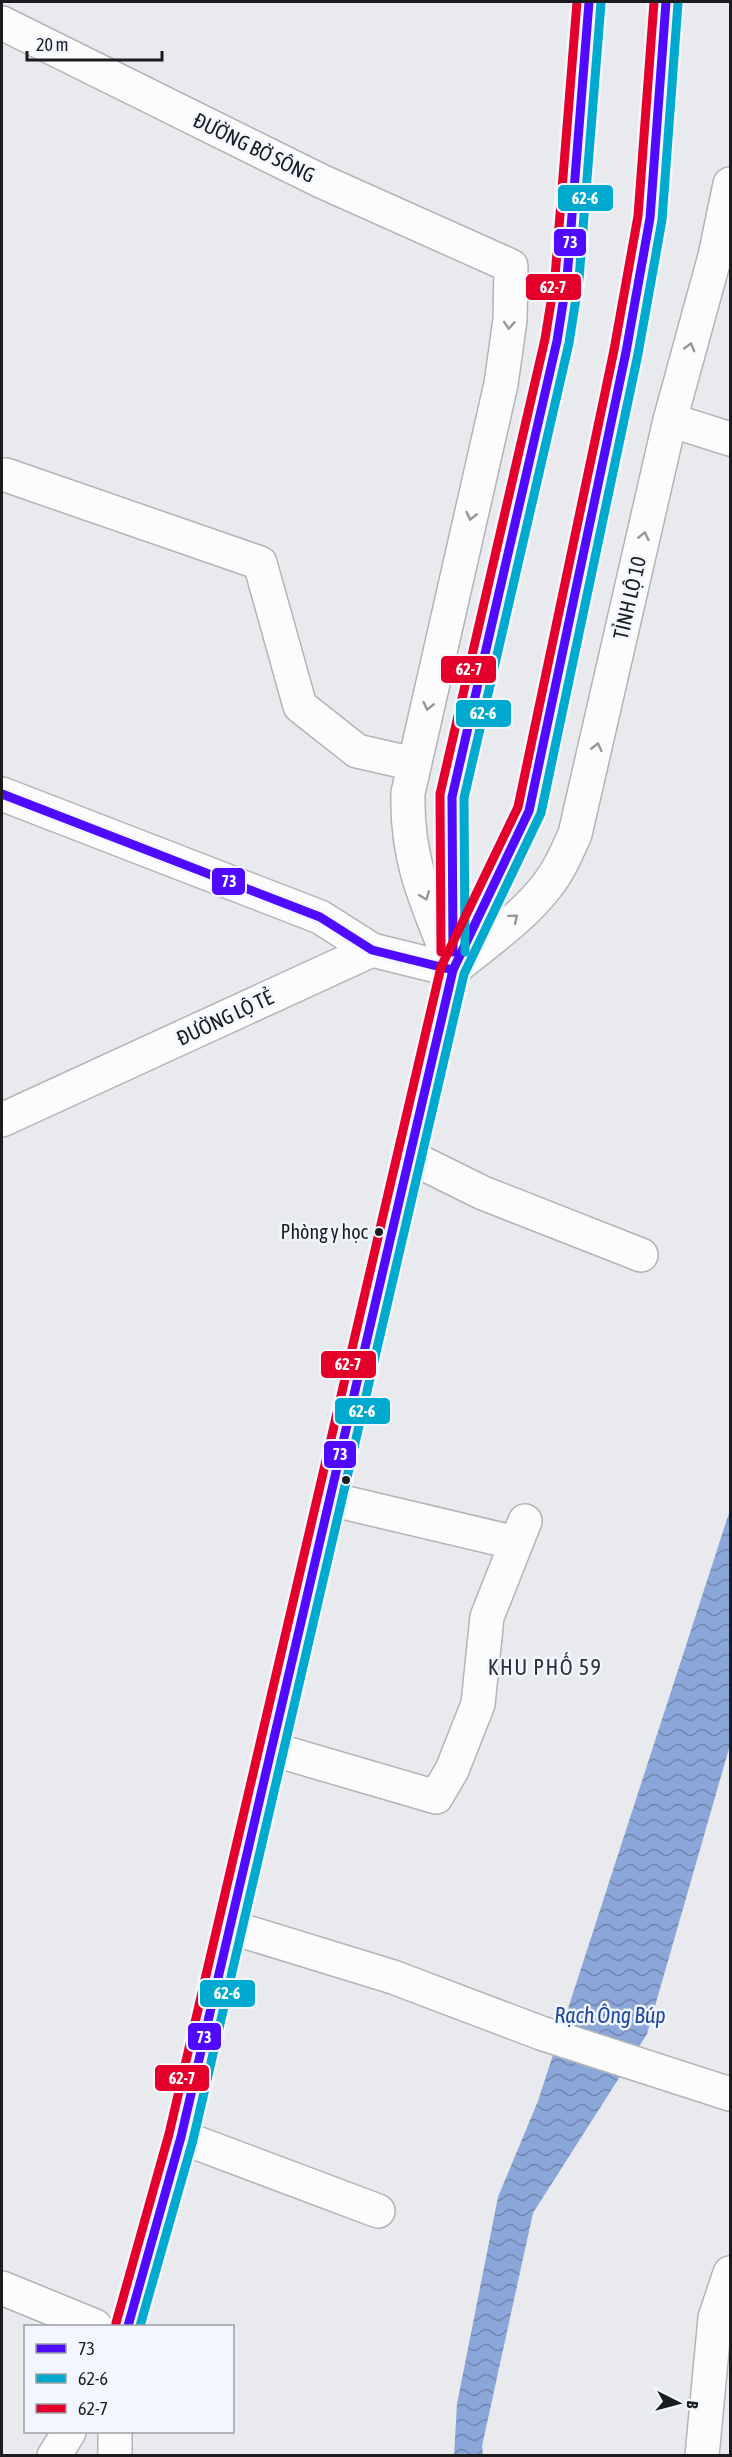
<svg xmlns="http://www.w3.org/2000/svg" width="732" height="2457" font-family="'Asap Condensed',sans-serif">
  <defs>
    <pattern id="water-waves" width="16" height="10" patternUnits="userSpaceOnUse" patternTransform="scale(1.5)"><rect width="16" height="10" fill="#8ba6d9"/><path d="M0 5q4-4 8 0t8 0" fill="none" stroke="#7186b0"/></pattern>
  </defs>
  <rect width="100%" height="100%" fill="#e8eaee"/>
  <!-- water -->
  <path fill="url(#water-waves)" d="M730 1510V1745L647 2034 533 2213 482 2446 483 2455 454 2456 457 2404 498 2197 538 2101Z"/>
  <g fill="none" stroke-linecap="round" stroke-linejoin="round">
    <defs>
      <g id="minor">
        <path d="M2 23 321 181 511 266 510 320 501 384 408 793C406 862 428 905 453 968"/>
        <path d="M670 420 730 439"/>
        <path d="M6 475 260 563 300 706 357 751 414 764"/>
        <path d="M2 794 320 917 372 950"/>
        <path d="M453 970C484 944 521 919 546 887 559 871 567 852 575 834L670 420 715 256 730 184"/>
        <path d="M2 1120 372 950 453 970"/>
        <path d="M410 1157 483 1193 641 1255"/>
        <path d="M330 1499 516 1543"/>
        <path d="M272 1749 436 1797 452 1770 478 1704 487 1617 525 1521"/>
        <path d="M230 1927 393 1977 541 2033 730 2094"/>
        <path d="M181 2137 378 2211"/>
        <path d="M2 2288 95 2326"/>
        <path d="M702 2456 715 2318 730 2273"/>
      </g>
      <g id="major">
        <path d="M453 962 452 797 557 341 567 278 589 2"/>
        <path d="M128 2326 181 2137 453 970 529 811 626 352 650 218 666 2"/>
        <path d="M115 2432V2456"/>
        <path d="M54 2456 69 2432"/>
      </g>
    </defs>
    <!-- minor casing -->
    <use href="#minor" stroke="#b2b4b7" stroke-width="36"/>
    <!-- major casing -->
    <use href="#major" stroke="#b2b4b7" stroke-width="36"/>
    <!-- minor -->
    <use href="#minor" stroke="#fcfcfc" stroke-width="33"/>
    <!-- major -->
    <use href="#major" stroke="#fcfcfc" stroke-width="33"/>
    <defs>
      <g id="bus-1">
        <path d="M2 794 320 917 372 950 453 970"/>
        <path d="M453 952 452 797 557 341 567 278 589 2"/>
        <path d="M128 2326 181 2137 453 970 529 811 626 352 650 218 666 2"/>
      </g>
      <g id="bus-2">
        <path d="M465 952 464 798 569 343 579 279 601 3"/>
        <path d="M140 2326 193 2140 464 974 541 813 638 354 662 220 678 3"/>
      </g>
      <g id="bus-3">
        <path d="M441 952 440 794 545 339 555 277 577 2"/>
        <path d="M116 2323 169 2134 441 967 518 807 614 350 638 216 654 2"/>
      </g>
    </defs>
    <!-- bus-1 casing -->
    <use href="#bus-1" stroke="#f2f6fe" stroke-width="14"/>
    <!-- bus-2 casing -->
    <use href="#bus-2" stroke="#f2f6fe" stroke-width="14"/>
    <!-- bus-3 casing -->
    <use href="#bus-3" stroke="#f2f6fe" stroke-width="14"/>
    <!-- bus-1 -->
    <use href="#bus-1" stroke="#4f0aff" stroke-width="9"/>
    <!-- bus-2 -->
    <use href="#bus-2" stroke="#00a9ce" stroke-width="9"/>
    <!-- bus-3 -->
    <use href="#bus-3" stroke="#e4002b" stroke-width="9"/>
  </g>
  <!-- one-way arrows -->
  <defs><path id="oneway-chevron" d="M-2-3.5L2.5 0L-2 3.5" fill="none" stroke-width="1.6" stroke-linecap="round" stroke-linejoin="round" transform="scale(1.5)"/></defs>
  <g stroke="#979799">
    <use href="#oneway-chevron" transform="translate(509 325) rotate(94)"/>
    <use href="#oneway-chevron" transform="translate(690 347) rotate(-75)"/>
    <use href="#oneway-chevron" transform="translate(471 516) rotate(103)"/>
    <use href="#oneway-chevron" transform="translate(644 536) rotate(-77)"/>
    <use href="#oneway-chevron" transform="translate(428 706) rotate(103)"/>
    <use href="#oneway-chevron" transform="translate(597 747) rotate(-77)"/>
    <use href="#oneway-chevron" transform="translate(425 896) rotate(69)"/>
    <use href="#oneway-chevron" transform="translate(514 918) rotate(-40)"/>
  </g>
  <!-- markers -->
  <g fill="#1b1c20" stroke="#f2f6fe" stroke-width="2">
    <circle cx="379" cy="1232" r="5"/>
    <circle cx="346" cy="1480" r="5"/>
  </g>
  <g text-anchor="middle" stroke-width="5" stroke-linejoin="round" paint-order="stroke">
    <!-- bus labels -->
    <g font-size="20" fill="#1b1c20" stroke="#f2f6fe" text-anchor="end">
      <text x="368" y="1239">Phòng y học</text>
    </g>
    <!-- street labels -->
    <g font-size="21" fill="#1b1c20" stroke="#f2f6fe">
      <text transform="translate(254 148) rotate(26)" y="7">ĐƯỜNG BỜ SÔNG</text>
      <text transform="translate(630 598) rotate(-77)" y="7">TỈNH LỘ 10</text>
      <text transform="translate(225 1018) rotate(-25)" y="7">ĐƯỜNG LỘ TẺ</text>
    </g>
    <!-- neighbourhood labels -->
    <g font-size="22" letter-spacing="1.5" fill="#2c3037" stroke="#f2f6fe">
      <text x="545" y="1675">KHU PHỐ 59</text>
    </g>
    <!-- water labels -->
    <g font-size="22" font-style="italic" fill="#1e489c" stroke="#f2f6fe">
      <text x="610" y="2023">Rạch Ông Búp</text>
    </g>
  </g>
  <g stroke="#f2f6fe" stroke-width="2">
    <rect x="557" y="184" width="57" height="28" rx="6" fill="#00a9ce"/>
    <rect x="553" y="228" width="34" height="29" rx="6" fill="#4f0aff"/>
    <rect x="525" y="273" width="57" height="28" rx="6" fill="#e4002b"/>
    <rect x="440" y="655" width="57" height="29" rx="6" fill="#e4002b"/>
    <rect x="455" y="699" width="57" height="29" rx="6" fill="#00a9ce"/>
    <rect x="211" y="867" width="35" height="29" rx="6" fill="#4f0aff"/>
    <rect x="320" y="1350" width="57" height="29" rx="6" fill="#e4002b"/>
    <rect x="334" y="1397" width="57" height="28" rx="6" fill="#00a9ce"/>
    <rect x="323" y="1440" width="34" height="29" rx="6" fill="#4f0aff"/>
    <rect x="199" y="1979" width="57" height="29" rx="6" fill="#00a9ce"/>
    <rect x="187" y="2022" width="35" height="29" rx="6" fill="#4f0aff"/>
    <rect x="154" y="2064" width="56" height="28" rx="6" fill="#e4002b"/>
  </g>
  <g font-size="16" text-anchor="middle" font-weight="bold" fill="#fff">
    <text x="585" y="204">62-6</text>
    <text x="570" y="248">73</text>
    <text x="553" y="293">62-7</text>
    <text x="469" y="675">62-7</text>
    <text x="483" y="719">62-6</text>
    <text x="229" y="887">73</text>
    <text x="348" y="1370">62-7</text>
    <text x="362" y="1417">62-6</text>
    <text x="340" y="1460">73</text>
    <text x="227" y="1999">62-6</text>
    <text x="204" y="2043">73</text>
    <text x="182" y="2084">62-7</text>
  </g>
  <!-- border -->
  <rect width="732" height="2457" fill="none" stroke="#1b1c20" stroke-width="6"/>
  <!-- legend -->
  <rect x="24" y="2325" width="210" height="108" fill="#f2f6fe" stroke="#9c9fa5" stroke-width="1.5"/>
  <rect x="36" y="2344" width="30" height="9" fill="#4f0aff" stroke="#9c9fa5" stroke-width="1.5"/>
  <text x="78" y="2355" font-size="18" fill="#1b1c20">73</text>
  <rect x="36" y="2374" width="30" height="9" fill="#00a9ce" stroke="#9c9fa5" stroke-width="1.5"/>
  <text x="78" y="2385" font-size="18" fill="#1b1c20">62-6</text>
  <rect x="36" y="2404" width="30" height="9" fill="#e4002b" stroke="#9c9fa5" stroke-width="1.5"/>
  <text x="78" y="2415" font-size="18" fill="#1b1c20">62-7</text>
  <!-- north arrow -->
  <g transform="translate(678 2403) rotate(96)" stroke="#f2f6fe" stroke-width="4.5" paint-order="stroke">
  <path d="M0-4.5L10 22L0 15L-10 22Z" fill="#1b1c20"/>
  <text y="-9" font-size="16" font-weight="bold" text-anchor="middle" fill="#1b1c20">B</text>
  </g>
  <!-- scale -->
  <path d="M27 51v9h135v-9" fill="none" stroke="#1b1c20" stroke-width="3"/>
  <text x="36" y="51" font-size="18" fill="#1b1c20" stroke="#f2f6fe" stroke-width="4.5" paint-order="stroke">20 m</text>
</svg>
